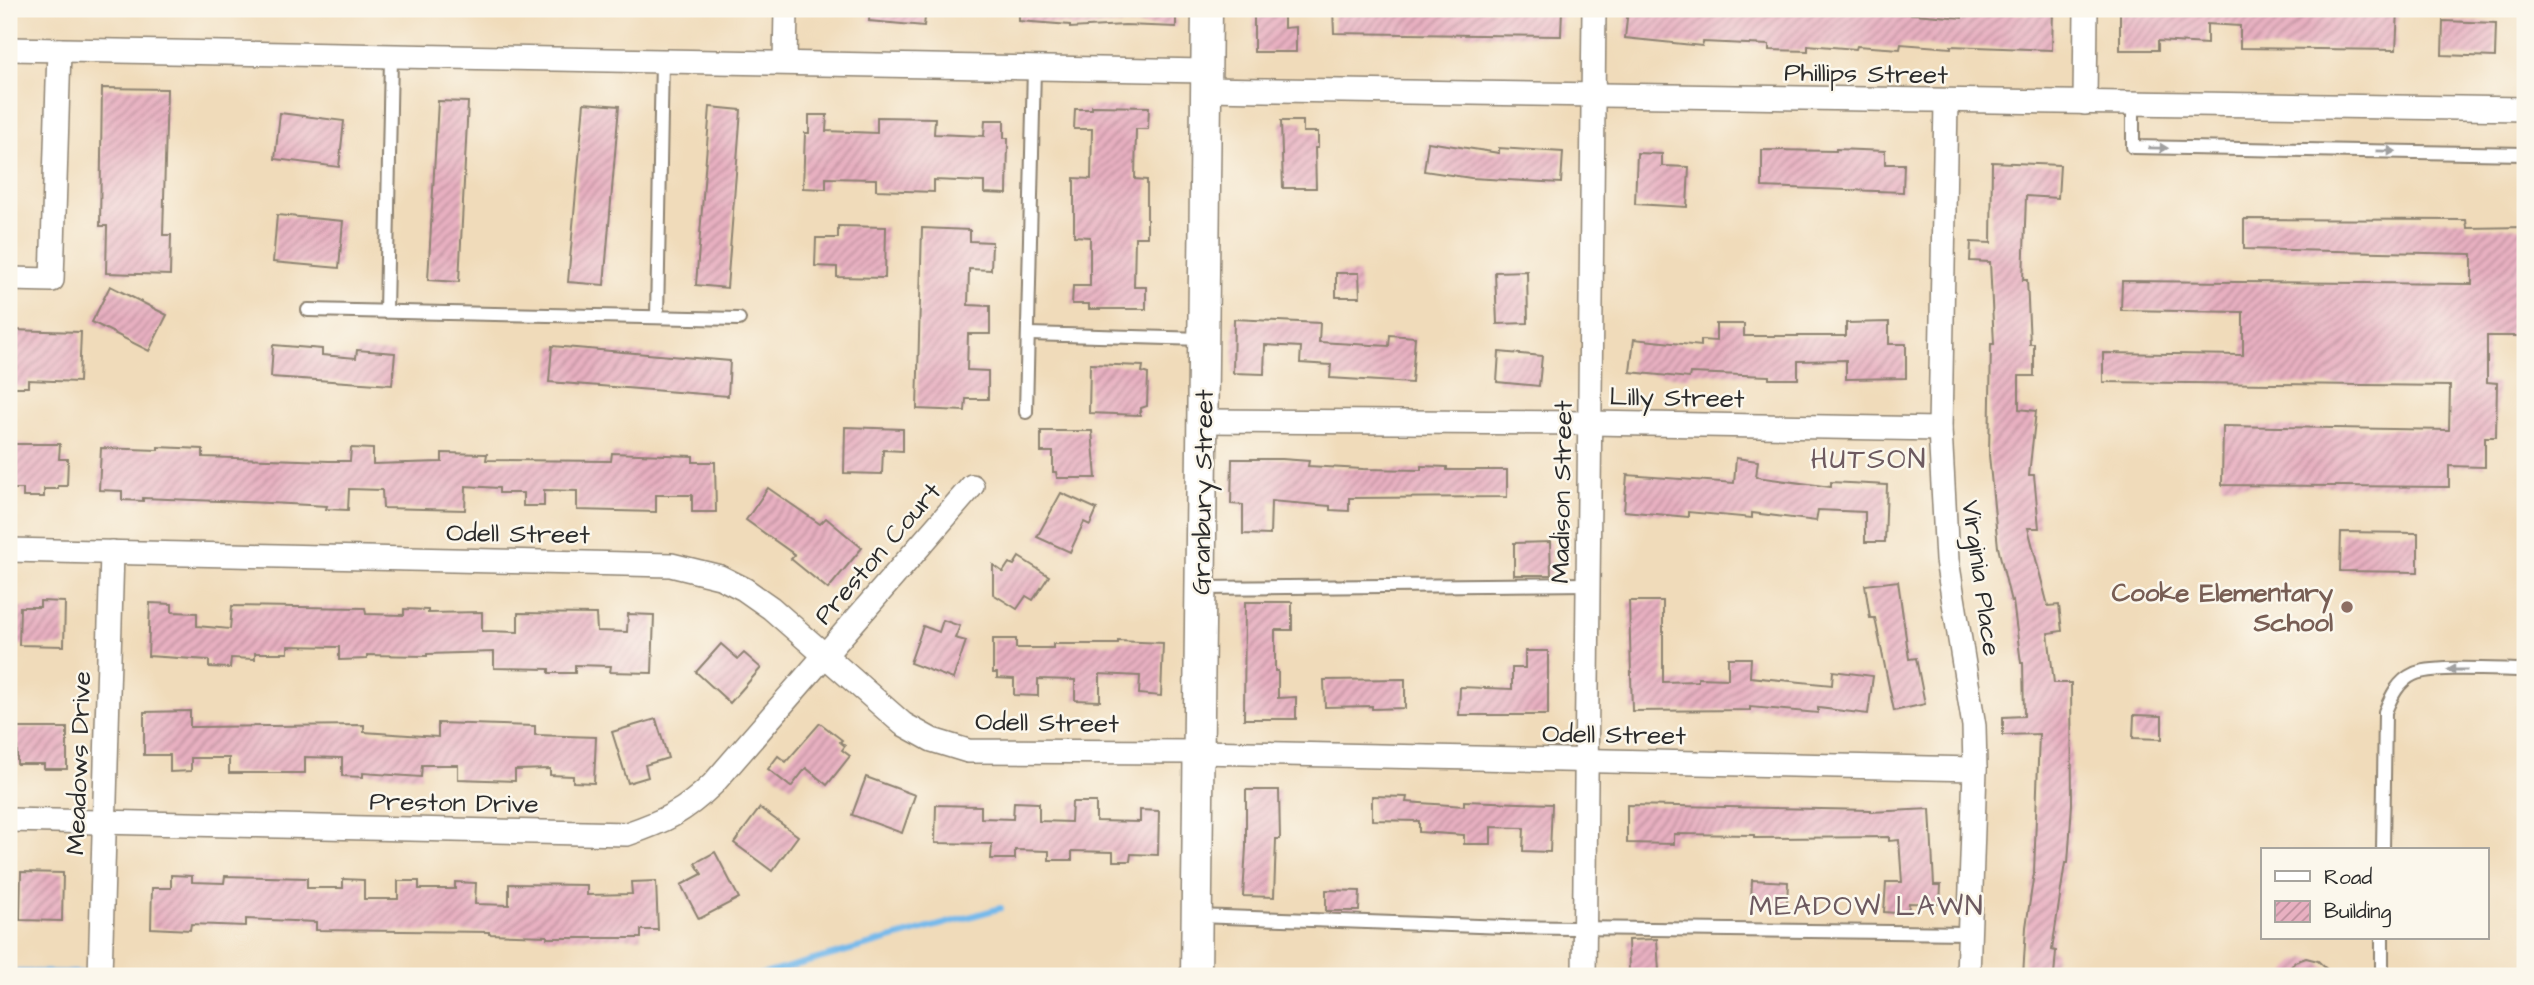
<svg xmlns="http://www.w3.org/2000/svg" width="2534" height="985" font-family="'Architects Daughter',sans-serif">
  <defs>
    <pattern id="building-hatch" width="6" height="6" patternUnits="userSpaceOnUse" patternTransform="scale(1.75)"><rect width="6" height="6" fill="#e8b0c1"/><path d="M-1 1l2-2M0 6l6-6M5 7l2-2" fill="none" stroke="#bc8f9d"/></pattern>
  </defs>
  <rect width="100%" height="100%" fill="#fbf7ec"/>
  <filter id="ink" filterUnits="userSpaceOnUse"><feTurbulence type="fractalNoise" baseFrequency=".0143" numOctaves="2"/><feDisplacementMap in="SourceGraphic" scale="14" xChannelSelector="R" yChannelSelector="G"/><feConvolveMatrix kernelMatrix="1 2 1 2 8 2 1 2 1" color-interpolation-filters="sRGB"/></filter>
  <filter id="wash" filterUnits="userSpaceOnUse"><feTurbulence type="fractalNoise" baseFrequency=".00686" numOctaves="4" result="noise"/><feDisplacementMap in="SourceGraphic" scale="28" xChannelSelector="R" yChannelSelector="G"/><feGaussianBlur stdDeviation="1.57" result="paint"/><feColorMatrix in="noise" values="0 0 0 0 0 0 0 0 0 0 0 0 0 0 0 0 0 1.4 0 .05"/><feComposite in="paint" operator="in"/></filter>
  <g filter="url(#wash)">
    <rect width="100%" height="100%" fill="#f0dbba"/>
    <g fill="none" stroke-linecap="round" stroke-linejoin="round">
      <!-- stream -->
      <g stroke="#75b9eb" stroke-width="6">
        <path d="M9 972 83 973"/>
        <path d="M119 975 149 976"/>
        <path d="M757 976 1001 908"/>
      </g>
    </g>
    <g id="blocks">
      <!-- building -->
      <g fill="url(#building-hatch)">
        <path d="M870 9H926L924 26 869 21Z"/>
        <path d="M1019 9H1176V27L1125 25 1070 28V25L1019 21Z"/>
        <path d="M1254 9H1284V28L1296 27V52H1254Z"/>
        <path d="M1333 9H1562L1561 36 1334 33Z"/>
        <path d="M1628 9H1666L1723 14V9H1902V13L1962 18V9L2027 14V9H2053L2052 50 1951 46V48L1901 44 1900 49 1857 46 1856 49 1808 45V51L1769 50V45L1703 42 1702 46 1625 38Z"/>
        <path d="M2120 9H2301L2357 14 2358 9 2398 10 2396 50 2240 48V26L2207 24V44L2158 41V50H2120Z"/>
        <path d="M2443 21 2496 23 2495 57 2442 55Z"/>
        <path d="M102 88 167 89 163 235H171L170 275 106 273 107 226H100Z"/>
        <path d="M438 101 468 102 459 282 428 280Z"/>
        <path d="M584 103 619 106 604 285 568 282Z"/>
        <path d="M1092 106 1149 107 1148 129H1136L1135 179 1147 180V237H1135L1134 287H1146V309H1089V304H1072L1073 286H1090V237L1074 236V178L1091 179 1092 129H1074L1075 109H1092Z"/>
        <path d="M710 107 741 110 727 288 696 285Z"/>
        <path d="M280 113 344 121 339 167 275 159Z"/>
        <path d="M809 115H827L826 131 877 133V117L935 118 934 134 984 136 985 120H1004V138H1008L1007 194 984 193V182L934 180V192L876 190V179L826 178V189L803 188 805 133H809Z"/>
        <path d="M1281 121H1303V132H1318V148H1315L1316 188H1283Z"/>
        <path d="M1428 142 1499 153V148L1563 152 1561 183 1471 178 1424 171Z"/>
        <path d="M1836 149 1885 151V164H1904L1903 192 1762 187V150L1836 151Z"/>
        <path d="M1637 153 1662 154V166L1689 167 1687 207 1635 204Z"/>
        <path d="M1992 162 2060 165 2058 198 2026 196 2023 280H2027L2030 344H2034V376H2019V409L2036 411 2029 475H2034L2039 528H2028L2048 606 2059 605 2062 631 2048 633 2054 683H2071L2072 804 2068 863H2065L2052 950 2056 951 2054 976H2023L2026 927 2034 873 2039 734 2003 735V717L2024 716 2023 663H2021L2013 601 2011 602 1998 547 1989 455 1991 344H1994L1990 262 1970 261 1971 242 1991 243Z"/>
        <path d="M277 215 343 221 339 268 273 262Z"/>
        <path d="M2244 219 2466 220 2467 228 2525 227V336H2487V382L2497 383 2496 437H2485V467L2449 466V487L2222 485 2223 426 2449 430 2450 386 2103 382V353L2243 355V312L2121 310 2122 281 2472 284V254L2244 249Z"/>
        <path d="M838 226 886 227 885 278 837 277V267L815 266 816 238H838Z"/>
        <path d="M922 228 970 230V241L992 242 991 270 969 269 968 305 990 306V334H968L967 370 988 371V399H966L965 411 917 409Z"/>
        <path d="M1527 271 1528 323 1497 324 1495 272Z"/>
        <path d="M1336 273H1359L1360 297H1336Z"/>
        <path d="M110 286 167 315 149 351 92 322Z"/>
        <path d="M1234 319 1320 323 1319 342 1389 346 1390 335 1415 337 1412 383 1330 378 1331 365 1300 363 1301 347 1265 345 1264 374 1233 373Z"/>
        <path d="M1889 322V344H1906V378L1846 379V360L1798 361V379H1769V376L1690 373 1689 378 1630 372 1634 339 1701 346V340L1716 341V324H1744V336H1846V323Z"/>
        <path d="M9 330 81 332 79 382 28 380V387H9Z"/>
        <path d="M273 345 322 349V355L356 358 357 350 395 353 392 385 271 377Z"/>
        <path d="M552 346 730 361 728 396 549 382Z"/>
        <path d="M1499 352 1542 356 1539 386 1497 382Z"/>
        <path d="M1090 364 1143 366 1142 372 1148 374 1147 406 1141 408 1140 415 1089 413Z"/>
        <path d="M845 427 903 429V451L883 450 882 474 844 473Z"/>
        <path d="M1041 431H1092L1096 478H1057L1056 472H1053V452H1041Z"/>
        <path d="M9 444H60L59 459H68L67 486H58V489H44V497H23V489H9Z"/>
        <path d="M158 447 203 449V457L329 461H350L351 448 373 449V464L442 462V453L487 454 486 460 611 461 612 453 693 456V462H715L716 512H692V495H656V512L577 510V491L544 490V506H523V493H499V488L466 486 465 510 383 508 382 490 349 489 348 510 326 509 327 506 270 503 143 498V501L122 500V491L99 490 101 448 158 450Z"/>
        <path d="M1736 458 1758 461 1756 477 1831 487V482L1887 485 1885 542H1865V512L1818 510 1816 521 1752 513V518L1688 512V517L1624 511 1627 475 1734 483Z"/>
        <path d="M1232 459H1282L1309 461 1308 466 1363 469 1421 470V466L1447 467V470H1507V497L1349 498V511L1330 510V506L1271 501 1270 535 1243 534V505L1231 504Z"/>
        <path d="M768 488 820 524 826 518 862 548 828 589 791 559 795 555 746 520Z"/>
        <path d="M1061 493 1097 509 1090 525 1084 522 1070 552 1037 537Z"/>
        <path d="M2341 532 2418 533V572L2340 571Z"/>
        <path d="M1550 542 1551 575H1514V543Z"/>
        <path d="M1019 557 1049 576 1033 600 1026 596 1017 609 993 594V565L1003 572 1009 563 1014 565Z"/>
        <path d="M1898 581 1909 659 1916 658 1925 704 1894 711 1875 618H1870L1865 585Z"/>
        <path d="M40 601 65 602 64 646 19 645 20 607H40Z"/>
        <path d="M1629 601H1663V682L1698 681V678L1728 679V658H1751L1750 677 1832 685 1833 671 1873 676 1868 714 1818 708V713L1750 707V710L1632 711Z"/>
        <path d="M1245 602H1292V630H1275V671H1278V698L1296 697V719H1244Z"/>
        <path d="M150 603 172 604V612L197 613V626L230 629 232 606 365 608 366 614 404 615V609L428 610V613L482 612V631L518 632V613L596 614 597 631 627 632 628 614 654 615 652 673 610 672 611 666 575 665V673H549V669L494 668V652L427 654V656L367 655V659L339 660V647L288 646V653H255V659L231 658 230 668 209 667V660L148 656Z"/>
        <path d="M943 620 960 626 955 638 966 641 953 679 910 663 923 626 939 632Z"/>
        <path d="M993 639H1016V648H1053V644H1118V641L1163 643 1161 696 1139 694 1140 676 1100 674V701L1075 700V680L1038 679V696L1014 695V679L997 678V673H993Z"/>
        <path d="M721 644 738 659 744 653 761 668 730 703 696 672Z"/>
        <path d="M1525 651H1548V715H1459L1460 687 1512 689V668H1525Z"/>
        <path d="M1405 679V708L1372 709V706L1325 707 1324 680Z"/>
        <path d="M190 711V727L364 725V732L438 737V723L535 726V735L596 737 594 783 573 782V776L550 775V769L515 770V781L458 779V765H422L421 777 363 773V777L342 776V758L305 757V773H229V758H191V771L170 772V755H144V712Z"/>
        <path d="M2134 715 2162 716V739L2133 738Z"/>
        <path d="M656 719 668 758 645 765 648 777 628 783 612 732Z"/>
        <path d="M820 723 842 740 840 742 845 746 842 750 850 756 827 785 806 768 791 787 768 769 778 756 786 762Z"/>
        <path d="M17 728H67V769H44V764H17Z"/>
        <path d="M866 777 915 795 902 833 852 815Z"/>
        <path d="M1246 790H1279L1280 839H1276L1274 897 1243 896 1246 847Z"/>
        <path d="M1372 796 1407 797 1406 802 1464 806V801L1552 804 1550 852 1523 851 1524 828 1491 827V844H1464V835L1419 832V821L1372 820Z"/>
        <path d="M1014 802 1039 803V821L1071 822 1072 802H1096V821L1140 822V810L1159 811 1158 855 1131 854 1130 861H1113V852L1072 851V860H1049V851L1015 850V859H991L992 844 935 843 936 805 981 806V818L1013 819Z"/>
        <path d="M1627 805 1871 810V812L1930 809 1934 885H1941L1940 904 1909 903 1908 914 1884 912 1886 882H1902L1899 840 1889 841V837L1754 838V835L1674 834V844L1627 843Z"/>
        <path d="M760 808 798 836 772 871 734 843Z"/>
        <path d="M715 852 739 898 699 919 681 885 702 874 695 863Z"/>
        <path d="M21 872 63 873 62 921 20 920Z"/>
        <path d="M171 875 192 876V882L224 883 225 876 307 878V888H343V879L364 880V899H398V881H419V889H455V882L476 883 475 904 509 905V884L587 885V895L632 894 631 882 656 881 658 930H641V938H547V936L489 934V932L316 930V922L246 919V926L191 924 190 930 151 928 152 888H171Z"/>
        <path d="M1752 880 1788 882 1787 903 1751 902Z"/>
        <path d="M1326 890 1360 891 1359 911H1326Z"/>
        <path d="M1657 939 1659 971 1629 972 1628 940Z"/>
        <path d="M2306 958 2318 961 2334 976H2283L2295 962Z"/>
      </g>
    </g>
  </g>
  <g filter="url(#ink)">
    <use href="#blocks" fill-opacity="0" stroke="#8e8372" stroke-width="2"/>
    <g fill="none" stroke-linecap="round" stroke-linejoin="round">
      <defs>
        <g id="service">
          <path d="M2133 104V147L2525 154"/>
          <path d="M308 310 739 319"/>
          <path d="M386 311 391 57"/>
          <path d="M657 317 662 61"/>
          <path d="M1029 334 1203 339"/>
          <path d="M1026 412 1034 67"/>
          <path d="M1200 588 1588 584"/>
          <path d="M2383 850 2385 712C2391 697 2398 681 2414 674 2433 665 2501 670 2525 670"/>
          <path d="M1197 916 1506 927 1969 933"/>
          <path d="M2382 976V938"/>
        </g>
        <g id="minor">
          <path d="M9 49 1205 71"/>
          <path d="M785 62 786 9"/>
          <path d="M1205 89 2525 109"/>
          <path d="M1946 102 1940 429 1947 560 1974 726 1975 769 1968 976"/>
          <path d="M2085 103 2086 9"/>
          <path d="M9 279 52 280 59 50"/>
          <path d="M1203 421 1591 423 1940 429"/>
          <path d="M9 550 671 565 720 577 744 589 771 608 903 724 932 740 968 751 1198 752 1975 769"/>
          <path d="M9 820 627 834C665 821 684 812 713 784L972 486"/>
          <path d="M100 976 112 552"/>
          <path d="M1584 976 1594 9"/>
        </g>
        <path id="tertiary" d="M1196 976 1207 9"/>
      </defs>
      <!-- service casing -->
      <use href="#service" stroke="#8e8372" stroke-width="16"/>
      <!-- minor casing -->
      <use href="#minor" stroke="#8e8372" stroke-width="26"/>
      <!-- tertiary casing -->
      <use href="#tertiary" stroke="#8e8372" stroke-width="33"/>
      <!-- service -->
      <use href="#service" stroke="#fff" stroke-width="12"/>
      <!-- minor -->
      <use href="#minor" stroke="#fff" stroke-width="23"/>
      <!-- tertiary -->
      <use href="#tertiary" stroke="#fff" stroke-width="30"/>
    </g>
    <!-- one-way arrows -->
    <defs><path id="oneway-solid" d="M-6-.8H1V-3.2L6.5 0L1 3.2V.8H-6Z" transform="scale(1.75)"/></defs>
    <g fill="#a0a0a0">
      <use href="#oneway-solid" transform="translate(2158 148) rotate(1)"/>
      <use href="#oneway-solid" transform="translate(2386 151) rotate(1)"/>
      <use href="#oneway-solid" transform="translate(2457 670) rotate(-180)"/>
    </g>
  </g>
  <!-- markers -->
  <circle fill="#8d6e63" stroke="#fbf7ec" stroke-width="2.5" cx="2347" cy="607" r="7"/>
  <g text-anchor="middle" stroke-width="5" stroke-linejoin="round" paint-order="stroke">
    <!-- street labels -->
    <g font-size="26" fill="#2b2b2b" stroke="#fbf7ec">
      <text transform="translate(1866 73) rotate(1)" y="9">Phillips Street</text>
      <text transform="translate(1677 397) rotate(1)" y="9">Lilly Street</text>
      <text transform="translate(1202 492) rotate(-89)" y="9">Granbury Street</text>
      <text transform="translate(1561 492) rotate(-89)" y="9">Madison Street</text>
      <text transform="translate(518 533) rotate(1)" y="9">Odell Street</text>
      <text transform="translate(877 553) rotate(-49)" y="9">Preston Court</text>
      <text transform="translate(1982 578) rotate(82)" y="9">Virginia Place</text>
      <text transform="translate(1047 722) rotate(1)" y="9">Odell Street</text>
      <text transform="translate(1614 734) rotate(1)" y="9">Odell Street</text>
      <text transform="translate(78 763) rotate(-88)" y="9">Meadows Drive</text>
      <text transform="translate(454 802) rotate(1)" y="9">Preston Drive</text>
    </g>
    <!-- education labels -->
    <g font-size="26" font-weight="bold" fill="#785e54" stroke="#fbf7ec" text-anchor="end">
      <text x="2333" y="601">Cooke Elementary<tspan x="2333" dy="30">School</tspan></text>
    </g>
    <!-- neighbourhood labels -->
    <g font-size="28" letter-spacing="2" fill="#6d5a60" stroke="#fbf7ec">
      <text x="1869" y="468">HUTSON</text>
      <text x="1867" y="915">MEADOW LAWN</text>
    </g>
  </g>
  <!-- margin -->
  <rect width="2534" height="985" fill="none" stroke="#fbf7ec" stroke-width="35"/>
  <!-- legend -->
  <rect x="2261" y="848" width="228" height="91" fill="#fbf7ec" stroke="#a8a59f" stroke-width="2"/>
  <rect x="2275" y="871" width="35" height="10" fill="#ffffff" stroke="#a8a59f" stroke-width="2"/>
  <text x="2324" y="884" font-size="21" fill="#2b2b2b">Road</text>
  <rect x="2275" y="901" width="35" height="21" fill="url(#building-hatch)" stroke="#a8a59f" stroke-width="2"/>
  <text x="2324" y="918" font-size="21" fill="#2b2b2b">Building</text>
</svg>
